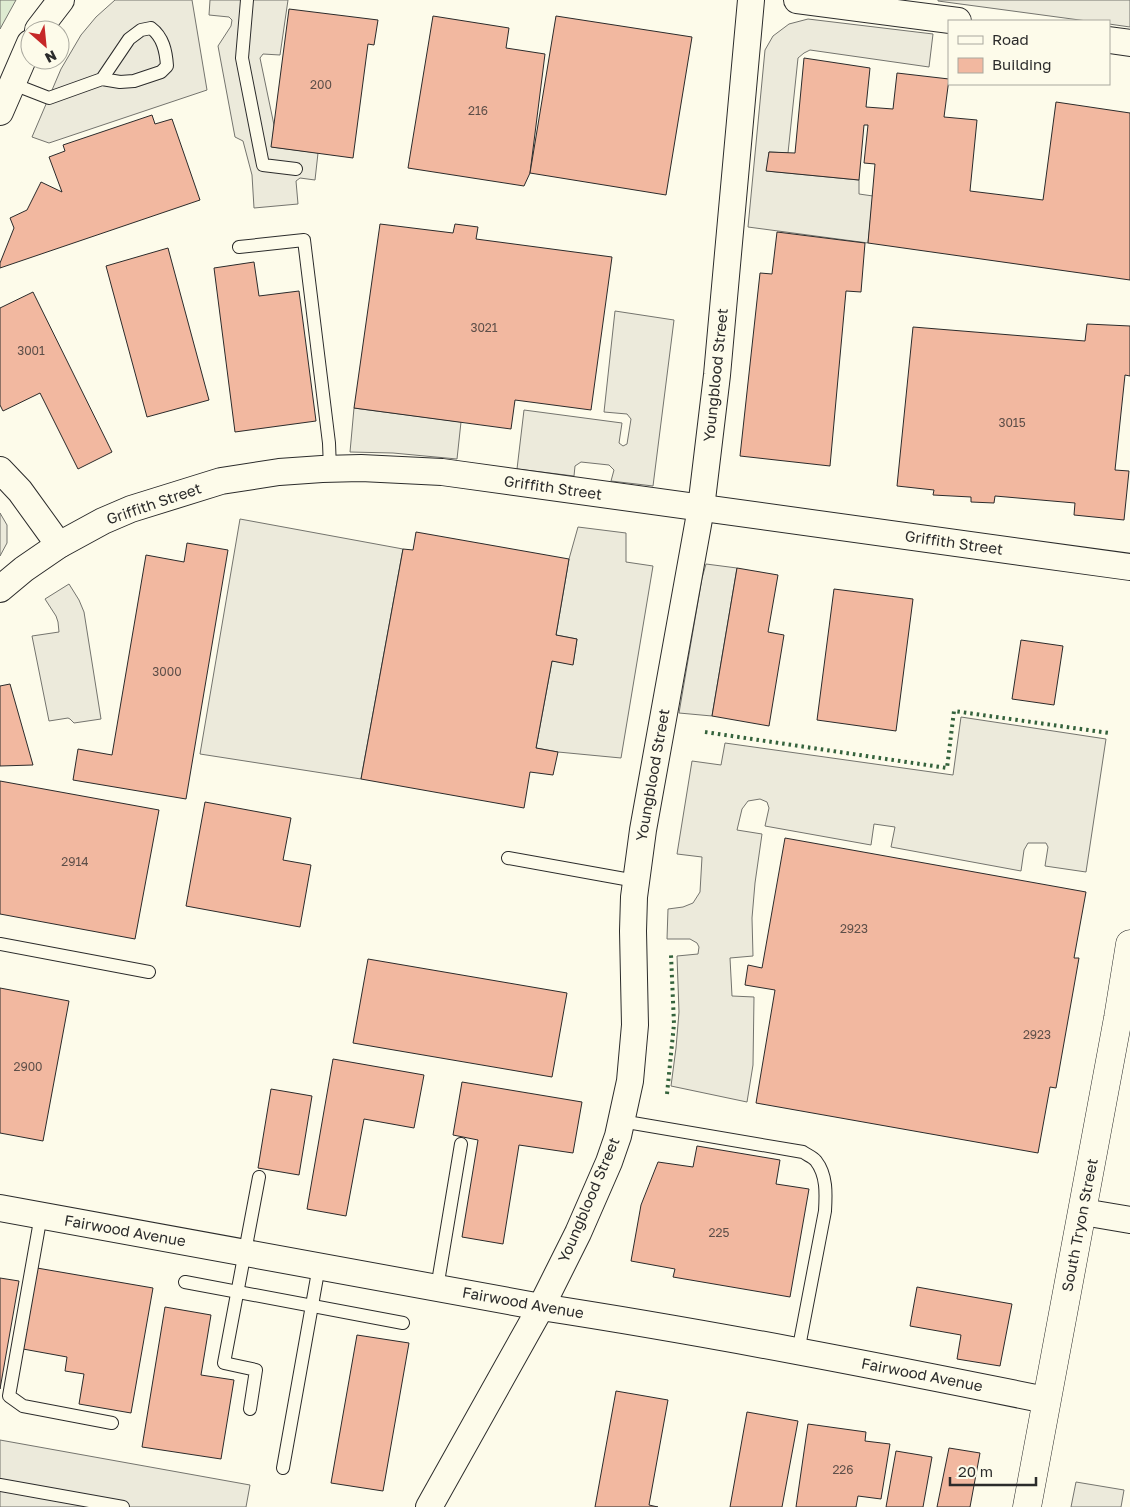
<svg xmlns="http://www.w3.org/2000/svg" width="1130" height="1507" font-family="'Golos Text',sans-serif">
  <rect width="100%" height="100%" fill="#fdfbea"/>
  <!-- green -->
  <path fill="#deebd1" stroke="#74746e" d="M0 0H16L0 29Z"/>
  <!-- parking -->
  <g fill="#eceadb" stroke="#74746e">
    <path d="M115 0H192L207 90 49 143 32 137 61 69 81 35 96 17Z"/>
    <path d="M210 0H288L280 55 263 54 260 58 274 125 272 147 318 153 315 180 300 178 296 181 298 204 254 208 252 175 243 141 235 137 218 46 231 26 232 20 229 17 209 15Z"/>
    <path d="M938 0H1130V27L1109 24V21H1087L938 1Z"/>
    <path d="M808 19 933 34 929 67 810 50 804 53 798 58 788 153 769 152 767 171 859 180V194L873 196 868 243 748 227 765 50 773 36 789 24Z"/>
    <path d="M615 311 674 320 653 486 611 481 614 470 609 465 581 462 575 466 574 476 517 469 524 410 622 423 619 443 623 446 627 444 631 419 627 414 604 412Z"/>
    <path d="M354 408 461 422 457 459 393 453 350 452Z"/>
    <path d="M0 513 7 525V543L0 556Z"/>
    <path d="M240 519 403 549 361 779 200 754Z"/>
    <path d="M578 527 626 533V562L653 566 621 758 558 752 536 748 552 661 573 664 577 639 556 635 569 559Z"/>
    <path d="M706 564 737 568 712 716 679 713 702 578Z"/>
    <path d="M69 584 79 600 84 612 101 719 74 723 70 719 68 718 49 721 32 636 59 632 58 622 56 616 45 599Z"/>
    <path d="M961 717 1106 739 1086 872 1045 866 1048 847 1046 843H1028L1024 850 1021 871 891 847 895 827 874 824 871 845 765 826 769 808 767 802 760 799 748 801 742 809 737 830 762 834 755 883 752 918 753 956 730 958 732 996 754 997 753 1065 747 1102 671 1086 676 1048 679 1012 677 956 698 954 699 947 697 943 690 939H667L668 909 683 907 693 903 700 892 702 857 677 854 692 761 721 765 725 743 953 775Z"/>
    <path d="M0 1440 250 1485 246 1507H0Z"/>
    <path d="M1076 1482 1124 1490 1121 1507H1071Z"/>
  </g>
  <!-- building -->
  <g fill="#f2b8a0" stroke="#2b2b2b">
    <path d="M289 9 378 20 374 45 368 44 353 158 271 147Z"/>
    <path d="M433 16 509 28 506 48 545 54 530 173 524 186 408 168Z"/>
    <path d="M556 16 692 37 666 195 530 173Z"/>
    <path d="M804 58 870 68 866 107 893 109 897 73 949 79 944 117 977 120 970 191 1043 200 1056 102 1130 113V280L868 243 875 164 864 163 868 125H864L859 180 766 171 769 152 795 153Z"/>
    <path d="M152 115 155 124 172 119 200 200 0 268V263L14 228 10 218 27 210 41 182 62 192 49 157 65 151 63 145Z"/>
    <path d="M380 224 453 233 455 224 478 227 476 239 612 257 591 410 515 400 511 429 354 408Z"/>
    <path d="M777 232 865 243 861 292 846 291 830 466 740 456 760 273 772 274Z"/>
    <path d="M168 248 209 400 147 417 106 266Z"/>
    <path d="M254 262 259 296 299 291 316 421 235 432 214 268Z"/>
    <path d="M33 292 112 452 78 469 40 393 3 411 0 405V308Z"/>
    <path d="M1087 324 1130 326V376L1125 375 1115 470 1129 471 1124 520 1074 515 1075 503 995 496 994 503 971 502V497L933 495 934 490 897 486 913 327 1085 341Z"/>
    <path d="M416 532 569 559 556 635 577 639 573 665 552 661 536 748 558 752 553 775 530 772 524 808 361 779 403 549 413 550Z"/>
    <path d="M187 543 228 550 186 799 73 780 78 749 112 755 146 555 184 562Z"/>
    <path d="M737 568 778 575 768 632 784 635 769 726 712 716Z"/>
    <path d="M834 589 913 599 896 731 817 720Z"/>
    <path d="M1021 640 1063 646 1054 705 1012 699Z"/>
    <path d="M10 684 33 765 0 766V686Z"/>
    <path d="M0 781 159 810 135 939 0 914Z"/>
    <path d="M205 802 291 818 283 860 311 865 300 927 186 906Z"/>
    <path d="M785 838 1086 892 1074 958H1079L1056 1088 1050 1087 1038 1153 756 1103 775 990 745 985 748 965 762 968Z"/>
    <path d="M368 959 567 993 552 1077 353 1043Z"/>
    <path d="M0 988 69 1001 43 1141 0 1133Z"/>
    <path d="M333 1059 424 1075 414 1128 364 1119 346 1216 307 1209Z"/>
    <path d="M462 1082 582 1102 573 1153 519 1145 503 1244 462 1237 478 1140 453 1135Z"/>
    <path d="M271 1089 312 1096 299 1175 258 1168Z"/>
    <path d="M697 1146 780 1160 776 1184 809 1189 790 1297 673 1277 675 1269 631 1261 641 1205 658 1162 693 1167Z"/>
    <path d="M37 1268 153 1288 131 1413 79 1404 84 1374 65 1371 67 1357 23 1349Z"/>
    <path d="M0 1278 19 1281 0 1389Z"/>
    <path d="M917 1287 1012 1304 1000 1366 957 1359 961 1335 910 1326Z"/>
    <path d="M165 1307 211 1315 201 1375 234 1380 221 1459 142 1447Z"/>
    <path d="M357 1335 409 1343 383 1491 331 1483Z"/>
    <path d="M616 1391 668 1400 649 1505 658 1507H595Z"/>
    <path d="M747 1412 798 1421 782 1507H730Z"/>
    <path d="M808 1424 866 1432 865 1441 890 1444 881 1499 858 1496 856 1507H796Z"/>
    <path d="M949 1448 980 1453 970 1507H937Z"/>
    <path d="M896 1451 932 1457 923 1507H886Z"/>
  </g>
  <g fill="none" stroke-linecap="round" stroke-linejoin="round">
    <defs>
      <g id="lane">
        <path d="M247 0 242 58 263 165 296 169"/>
        <path d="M13 84 49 98 102 79 120 82 134 81 161 72 167 66C166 51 163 37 151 28L141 30 129 39 102 79"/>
        <path d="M239 247 304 240 329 443 330 469"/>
        <path d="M508 858 636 881"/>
        <path d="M0 944 149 972"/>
        <path d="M621 1121 803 1152C807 1155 813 1157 816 1161 827 1175 826 1194 825 1211L798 1352"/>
        <path d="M41 1215 9 1396 23 1406 112 1423"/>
        <path d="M185 1282 403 1323"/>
        <path d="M437 1288 461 1144"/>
        <path d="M250 1409 256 1370 224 1363 259 1177"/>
        <path d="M283 1468 319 1266"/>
        <path d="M0 1485 123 1507"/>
      </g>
      <g id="street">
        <path d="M797 0 958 21"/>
        <path d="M38 30 61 0"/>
        <path d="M1109 40 1130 43"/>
        <path d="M0 112 30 43"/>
        <path d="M0 470 20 491 59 545"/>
        <path d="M0 589 24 569 59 545 103 521 131 509 221 481 279 472 322 469 361 468 442 472 1130 567"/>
        <path d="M0 1208 541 1307C710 1333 878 1366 1046 1400"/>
        <path d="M1083 1212 1130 1220"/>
        <path d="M429 1507 541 1307 578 1233 609 1162 618 1136 630 1081 635 1025 633 931 634 897 643 830 701 508 717 375 751 0"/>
      </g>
      <path id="primary" d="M1027 1507 1118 1018 1130 944"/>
    </defs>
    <!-- lane casing -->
    <use href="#lane" stroke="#2b2b2b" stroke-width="14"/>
    <!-- street casing -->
    <use href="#street" stroke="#2b2b2b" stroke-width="28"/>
    <!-- primary casing -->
    <use href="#primary" stroke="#2b2b2b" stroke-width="29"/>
    <!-- lane -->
    <use href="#lane" stroke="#fdfbea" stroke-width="12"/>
    <!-- street -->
    <use href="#street" stroke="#fdfbea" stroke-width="26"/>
    <!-- primary -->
    <use href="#primary" stroke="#fdfbea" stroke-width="28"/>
    <!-- hedge -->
    <g stroke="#34623c" stroke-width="4" stroke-dasharray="2.5 4" stroke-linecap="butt">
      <path d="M705 732 947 768 954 711 1109 733"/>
      <path d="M667 1094 674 1024 671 955"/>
    </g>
  </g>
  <g text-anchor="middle" stroke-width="4" stroke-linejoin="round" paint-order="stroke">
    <!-- number labels -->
    <g font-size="12" fill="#5d4e48">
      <text x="321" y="89">200</text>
      <text x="478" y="115">216</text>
      <text x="484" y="332">3021</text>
      <text x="31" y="355">3001</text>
      <text x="1012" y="427">3015</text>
      <text x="167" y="676">3000</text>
      <text x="75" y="866">2914</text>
      <text x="854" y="933">2923</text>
      <text x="1037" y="1039">2923</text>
      <text x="28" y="1071">2900</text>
      <text x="719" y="1237">225</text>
      <text x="843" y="1474">226</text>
    </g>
    <!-- street labels -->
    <g font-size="15" fill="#2b2b2b" stroke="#fdfbea">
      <text transform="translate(716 375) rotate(-84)" y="5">Youngblood Street</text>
      <text transform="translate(553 488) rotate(8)" y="5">Griffith Street</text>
      <text transform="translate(154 504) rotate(-19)" y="5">Griffith Street</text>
      <text transform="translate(954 543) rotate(8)" y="5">Griffith Street</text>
      <text transform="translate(653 775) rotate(-80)" y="5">Youngblood Street</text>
      <text transform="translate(589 1200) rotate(-67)" y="5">Youngblood Street</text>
      <text transform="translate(1080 1225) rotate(-79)" y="5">South Tryon Street</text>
      <text transform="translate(125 1231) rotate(10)" y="5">Fairwood Avenue</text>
      <text transform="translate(523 1303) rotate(10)" y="5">Fairwood Avenue</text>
      <text transform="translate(922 1375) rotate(11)" y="5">Fairwood Avenue</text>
    </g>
  </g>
  <!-- legend -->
  <rect x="948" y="20" width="162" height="65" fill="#fdfbea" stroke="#a9a89e"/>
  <rect x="958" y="36" width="25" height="8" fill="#fdfbea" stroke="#a9a89e"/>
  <text x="992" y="45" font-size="15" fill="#2b2b2b">Road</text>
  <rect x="958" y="58" width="25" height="15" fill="#f2b8a0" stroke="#a9a89e"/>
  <text x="992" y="70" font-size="15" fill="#2b2b2b">Building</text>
  <!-- north arrow -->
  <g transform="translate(45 45) rotate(153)"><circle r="24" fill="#fdfbea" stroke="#a9a89e"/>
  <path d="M0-4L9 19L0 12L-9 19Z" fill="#c62828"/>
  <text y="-8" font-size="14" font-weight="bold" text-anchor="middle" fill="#2b2b2b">N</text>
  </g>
  <!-- scale -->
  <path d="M950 1477v8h86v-8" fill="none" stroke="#2b2b2b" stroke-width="2.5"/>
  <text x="958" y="1477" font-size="15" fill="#2b2b2b" stroke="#fdfbea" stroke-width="4" paint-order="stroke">20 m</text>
</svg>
